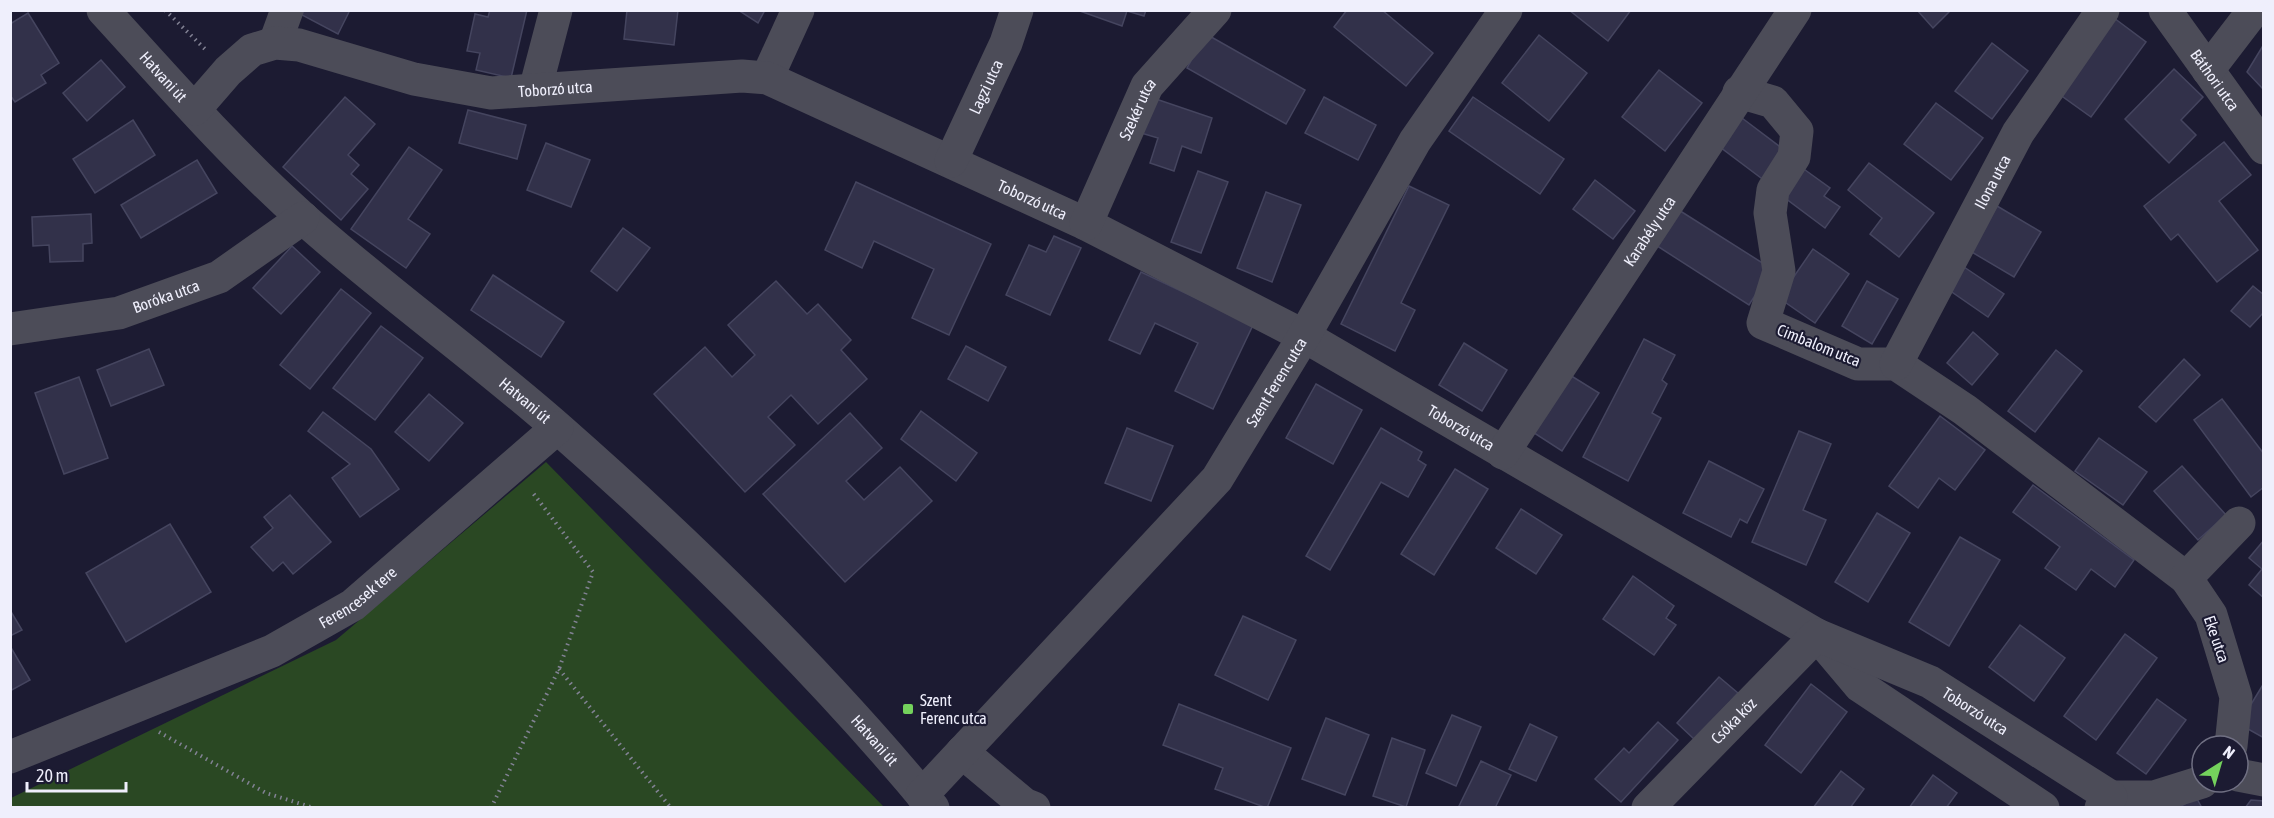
<svg xmlns="http://www.w3.org/2000/svg" width="2274" height="818" font-family="'Asap Condensed',sans-serif">
  <rect width="100%" height="100%" fill="#1c1b32"/>
  <!-- green -->
  <path fill="#2a4823" d="M546 462 884 807 11 808V798L336 640Z"/>
  <!-- building -->
  <g fill="#32314a" stroke="#45455f" stroke-width="1.5">
    <path d="M304 10H350L338 34 302 15Z"/>
    <path d="M490 10H527L511 78 476 70 480 53 467 51 475 14 488 17Z"/>
    <path d="M627 10H678L674 45 624 39Z"/>
    <path d="M738 10H765L758 23Z"/>
    <path d="M1077 10H1146L1144 16 1127 11 1122 26Z"/>
    <path d="M1347 10H1382L1433 53 1406 86 1334 27Z"/>
    <path d="M1569 10H1631L1608 41Z"/>
    <path d="M1917 10H1951L1933 28Z"/>
    <path d="M28 13 59 63 41 75 46 83 15 102 10 95V24Z"/>
    <path d="M2114 18 2146 42 2091 117 2059 94Z"/>
    <path d="M1206 34 1305 90 1286 124 1187 68Z"/>
    <path d="M1539 35 1587 73 1549 121 1502 83Z"/>
    <path d="M1992 43 2028 71 1992 119 1955 91Z"/>
    <path d="M2264 44V90L2247 72Z"/>
    <path d="M101 60 125 87 87 121 63 93Z"/>
    <path d="M2174 69 2203 97 2181 120 2196 135 2169 163 2125 119Z"/>
    <path d="M1659 70 1702 103 1665 151 1622 117Z"/>
    <path d="M345 97 375 124 348 155 359 165 351 174 368 189 341 220 283 167Z"/>
    <path d="M1324 97 1376 125 1358 160 1305 133Z"/>
    <path d="M1473 97 1564 159 1540 194 1449 131Z"/>
    <path d="M1153 98 1212 118 1201 153 1182 146 1174 171 1150 163 1158 138 1141 133Z"/>
    <path d="M1936 103 1983 138 1951 180 1904 144Z"/>
    <path d="M468 110 526 125 517 159 459 143Z"/>
    <path d="M1738 115 1787 152 1765 181 1716 144Z"/>
    <path d="M133 120 155 155 95 193 73 159Z"/>
    <path d="M2224 142 2251 175 2219 201 2258 250 2217 282 2178 234 2171 240 2144 206Z"/>
    <path d="M546 143 590 160 571 207 527 190Z"/>
    <path d="M409 147 442 170 408 219 430 234 406 268 351 229Z"/>
    <path d="M197 160 217 193 141 238 121 205Z"/>
    <path d="M1869 163 1934 213 1899 257 1870 234 1882 218 1848 190Z"/>
    <path d="M1801 167 1830 188 1824 196 1840 207 1825 228 1781 195Z"/>
    <path d="M1198 171 1228 182 1201 253 1171 242Z"/>
    <path d="M1595 180 1635 211 1613 239 1573 209Z"/>
    <path d="M856 182 991 244 949 335 912 318 934 269 874 241 862 268 825 250Z"/>
    <path d="M1409 186 1449 205 1401 303 1415 310 1395 351 1341 324Z"/>
    <path d="M1266 192 1301 205 1272 282 1237 268Z"/>
    <path d="M1997 206 2041 232 2014 277 1970 251Z"/>
    <path d="M1674 207 1772 269 1749 305 1651 242Z"/>
    <path d="M91 214 92 243 83 244V261L50 262 49 245 33 246 32 217Z"/>
    <path d="M623 228 650 248 617 291 591 271Z"/>
    <path d="M1054 236 1081 248 1050 315 1006 295 1029 245 1046 252Z"/>
    <path d="M292 246 320 272 281 314 253 288Z"/>
    <path d="M1813 249 1849 274 1815 323 1779 298Z"/>
    <path d="M1964 267 2004 294 1988 317 1949 290Z"/>
    <path d="M1141 272 1253 325 1213 409 1175 391 1198 343 1155 323 1140 354 1109 340Z"/>
    <path d="M493 275 564 322 541 357 471 310Z"/>
    <path d="M776 281 807 314 818 304 851 340 841 350 867 379 818 424 791 395 768 417 795 445 745 492 654 394 705 347 732 377 755 355 728 325Z"/>
    <path d="M1867 281 1898 299 1872 344 1842 326Z"/>
    <path d="M2253 286 2264 295V312L2250 327 2231 311Z"/>
    <path d="M341 289 371 313 310 389 280 365Z"/>
    <path d="M381 326 423 358 375 420 333 388Z"/>
    <path d="M1973 332 1998 354 1972 385 1947 363Z"/>
    <path d="M1644 339 1675 355 1662 380 1667 384 1652 413 1661 418 1628 481 1583 457Z"/>
    <path d="M1464 343 1507 370 1482 411 1439 385Z"/>
    <path d="M966 346 1006 367 988 401 948 379Z"/>
    <path d="M149 349 164 385 111 406 97 370Z"/>
    <path d="M2056 350 2082 371 2035 432 2008 411Z"/>
    <path d="M2184 359 2200 375 2156 422 2139 407Z"/>
    <path d="M1565 372 1599 393 1562 451 1528 429Z"/>
    <path d="M79 377 108 458 64 474 35 393Z"/>
    <path d="M1316 384 1362 410 1333 464 1286 438Z"/>
    <path d="M429 394 463 423 429 461 395 432Z"/>
    <path d="M2222 399 2264 454V487L2251 497 2194 420Z"/>
    <path d="M921 411 977 453 956 481 901 439Z"/>
    <path d="M323 412 371 449 399 489 360 517 332 478 350 464 308 431Z"/>
    <path d="M850 413 882 448 846 481 864 500 900 467 932 501 845 582 763 494Z"/>
    <path d="M1940 416 1985 450 1955 490 1939 478 1918 508 1889 486Z"/>
    <path d="M1127 428 1173 446 1151 501 1105 483Z"/>
    <path d="M1381 428 1422 452 1418 460 1426 465 1408 497 1381 482 1330 570 1306 556Z"/>
    <path d="M1799 431 1831 444 1803 510 1826 520 1806 565 1752 542Z"/>
    <path d="M2099 438 2147 472 2123 505 2075 471Z"/>
    <path d="M1709 461 1764 489 1747 523 1740 519 1731 537 1683 513Z"/>
    <path d="M2182 466 2226 515 2198 540 2154 491Z"/>
    <path d="M1455 469 1488 489 1434 575 1401 554Z"/>
    <path d="M2033 485 2134 560 2115 587 2091 569 2076 590 2045 568 2060 547 2013 512Z"/>
    <path d="M290 495 331 542 293 574 283 562 273 571 251 547 273 528 264 517Z"/>
    <path d="M1521 509 1562 535 1536 574 1496 548Z"/>
    <path d="M1877 513 1910 533 1868 602 1835 582Z"/>
    <path d="M170 524 211 592 126 642 86 573Z"/>
    <path d="M1960 537 2000 560 1949 646 1909 622Z"/>
    <path d="M2264 540V598L2249 585 2262 569 2249 558Z"/>
    <path d="M1633 576 1674 606 1666 618 1676 625 1654 655 1603 619Z"/>
    <path d="M10 610 22 630 10 636Z"/>
    <path d="M1243 616 1296 640 1268 700 1215 675Z"/>
    <path d="M2020 625 2065 658 2034 701 1989 667Z"/>
    <path d="M2125 634 2157 658 2096 740 2064 716Z"/>
    <path d="M10 646 30 680 10 691Z"/>
    <path d="M1719 677 1738 693 1695 740 1677 723Z"/>
    <path d="M2264 683V738L2239 724Z"/>
    <path d="M1811 684 1847 712 1801 773 1765 745Z"/>
    <path d="M2157 699 2186 720 2146 774 2117 753Z"/>
    <path d="M1179 704 1291 748 1267 808 1215 789 1223 768 1163 745Z"/>
    <path d="M1452 715 1481 727 1456 786 1426 773Z"/>
    <path d="M1326 718 1369 735 1345 795 1302 779Z"/>
    <path d="M1658 722 1678 740 1621 802 1595 779 1624 748 1629 753Z"/>
    <path d="M1530 724 1557 737 1536 781 1509 769Z"/>
    <path d="M1392 738 1425 750 1406 807 1373 796Z"/>
    <path d="M1481 761 1511 775 1495 808H1458Z"/>
    <path d="M1841 771 1864 789 1850 808H1813Z"/>
    <path d="M1933 775 1957 793 1946 808H1909Z"/>
    <path d="M2196 797 2202 808H2178Z"/>
    <path d="M2251 800 2264 801V808H2245Z"/>
  </g>
  <g fill="none" stroke-linecap="round" stroke-linejoin="round">
    <!-- path -->
    <g stroke="#828294" stroke-width="4" stroke-dasharray="1.5 4.5" stroke-linecap="butt">
      <path d="M165 10 206 50"/>
      <path d="M559 669 671 808"/>
      <path d="M159 732 266 793 314 808"/>
      <path d="M491 808 559 669 593 572 533 493"/>
    </g>
    <!-- minor -->
    <g stroke="#4c4c58" stroke-width="33">
      <path id="s1" d="M103 10C168 81 232 155 304 219 386 292 476 356 559 429 692 546 820 671 933 808"/>
      <path id="s2" d="M2165 10 2264 148"/>
      <path d="M275 43 287 10"/>
      <path d="M2208 70 2254 10"/>
      <path d="M767 78 798 10"/>
      <path d="M535 90 556 10"/>
      <path d="M1739 92 1773 102 1797 131 1794 157 1773 190 1770 213 1779 271 1763 323 1858 364H1896L1965 410 2186 578"/>
      <path id="s3" d="M195 109 228 71 252 50 275 43 299 45 414 79 491 93 742 76 767 78 1086 224 1304 336 1817 635 1860 686 2043 808"/>
      <path id="s4" d="M951 161 1006 43 1017 10"/>
      <path id="s5" d="M1086 224 1147 86 1215 10"/>
      <path id="s6" d="M10 329 119 313 219 277 303 218"/>
      <path id="s7" d="M1896 364 2018 133 2103 10"/>
      <path id="s8" d="M1503 453 1795 10"/>
      <path d="M2231 746 2236 697 2211 615 2186 578 2239 523"/>
      <path d="M962 752 1024 804 1034 808"/>
      <path id="s9" d="M10 757 272 651 353 605 557 428"/>
      <path d="M2238 775 2264 780"/>
      <path id="s10" d="M922 795 1217 479 1304 336 1415 141 1506 10"/>
      <path d="M2111 797H2154L2202 782"/>
      <path id="s11" d="M1648 808 1817 635 1930 682 2111 797 2101 808"/>
    </g>
  </g>
  <!-- markers -->
  <rect fill="#74d25c" stroke="#1c1b32" stroke-width="2" x="902" y="703" width="12" height="12" rx="3"/>
  <g text-anchor="middle" stroke-width="4.5" stroke-linejoin="round" paint-order="stroke">
    <!-- street labels -->
    <g font-size="16" fill="#efeffc" stroke="#1c1b32">
      <text dy="6" stroke="none"><textPath href="#s1" startOffset="90">Hatvani út</textPath></text>
      <text dy="6" stroke="none"><textPath href="#s2" startOffset="86">Báthori utca</textPath></text>
      <text dy="6" stroke="none"><textPath href="#s4" startOffset="82">Lagzi utca</textPath></text>
      <text dy="6" stroke="none"><textPath href="#s3" startOffset="393">Toborzó utca</textPath></text>
      <text dy="6" stroke="none"><textPath href="#s5" startOffset="126">Szekér utca</textPath></text>
      <text dy="6" stroke="none"><textPath href="#s7" startOffset="206">Ilona utca</textPath></text>
      <text dy="6" stroke="none"><textPath href="#s3" startOffset="897">Toborzó utca</textPath></text>
      <text dy="6" stroke="none"><textPath href="#s8" startOffset="266">Karabély utca</textPath></text>
      <text dy="6" stroke="none"><textPath href="#s6" startOffset="160">Boróka utca</textPath></text>
      <text transform="translate(1819 345) rotate(22)" y="6">Cimbalom utca</text>
      <text dy="6" stroke="none"><textPath href="#s10" startOffset="546">Szent Ferenc utca</textPath></text>
      <text dy="6" stroke="none"><textPath href="#s1" startOffset="576">Hatvani út</textPath></text>
      <text dy="6" stroke="none"><textPath href="#s3" startOffset="1383">Toborzó utca</textPath></text>
      <text dy="6" stroke="none"><textPath href="#s9" startOffset="384">Ferencesek tere</textPath></text>
      <text transform="translate(2217 639) rotate(71)" y="6">Eke utca</text>
      <text dy="6" stroke="none"><textPath href="#s11" startOffset="418">Toborzó utca</textPath></text>
      <text dy="6" stroke="none"><textPath href="#s11" startOffset="122">Csóka köz</textPath></text>
      <text dy="6" stroke="none"><textPath href="#s1" startOffset="1064">Hatvani út</textPath></text>
    </g>
    <!-- poi labels -->
    <g font-size="16" fill="#efeffc" stroke="#1c1b32" text-anchor="start">
      <text x="920" y="706">Szent<tspan x="920" dy="18">Ferenc utca</tspan></text>
    </g>
  </g>
  <!-- border -->
  <rect width="2274" height="818" fill="none" stroke="#efeffc" stroke-width="24"/>
  <!-- north arrow -->
  <g transform="translate(2220 764) rotate(37)"><circle r="28" fill="#1c1b32" stroke="#707083" stroke-width="1.5"/>
  <path d="M0-4.5L10 22L0 15L-10 22Z" fill="#74d25c"/>
  <text y="-9" font-size="16" font-weight="bold" text-anchor="middle" fill="#efeffc">N</text>
  </g>
  <!-- scale -->
  <path d="M27 782v9h99v-9" fill="none" stroke="#efeffc" stroke-width="3"/>
  <text x="36" y="782" font-size="18" fill="#efeffc" stroke="#1c1b32" stroke-width="4.5" paint-order="stroke">20 m</text>
</svg>
